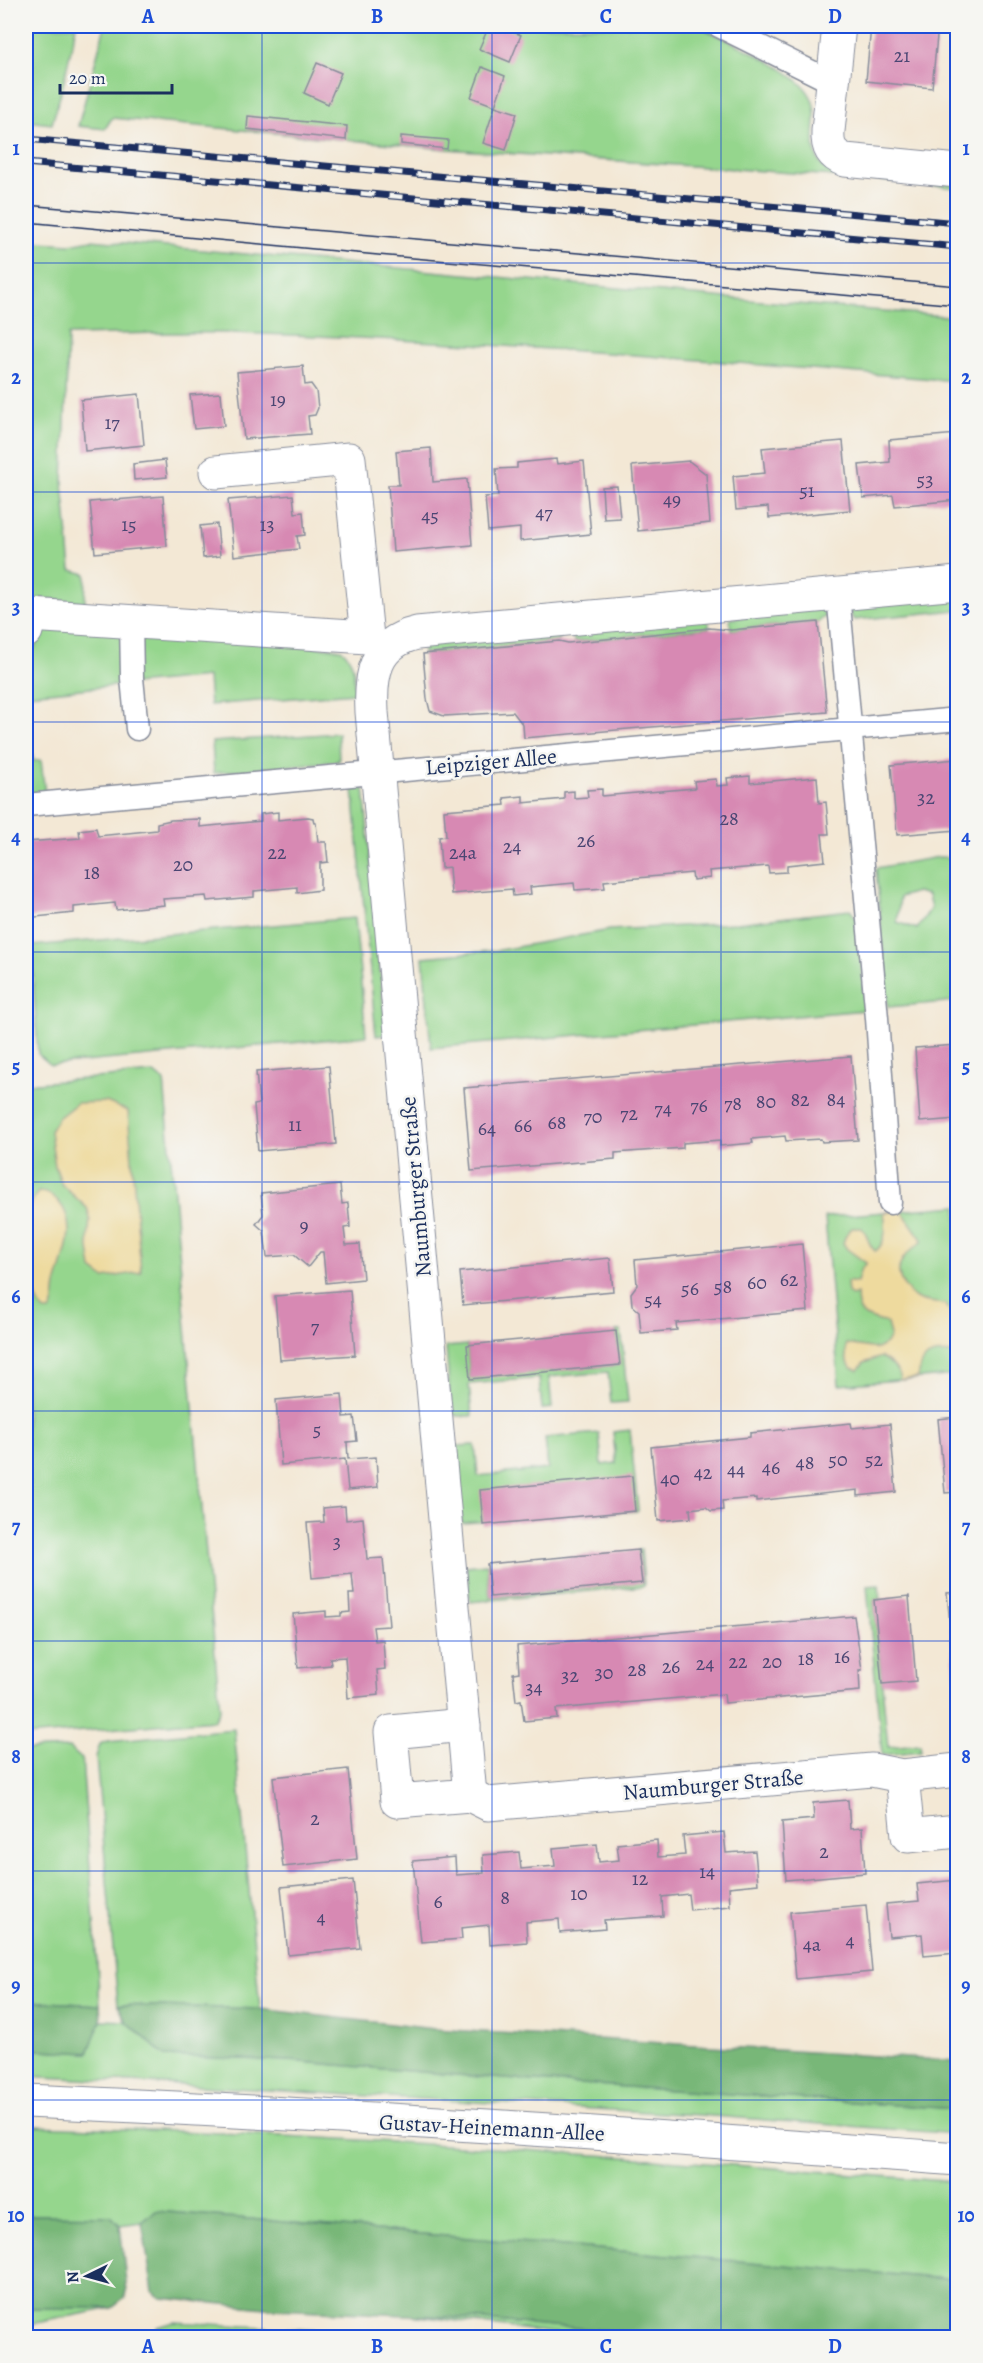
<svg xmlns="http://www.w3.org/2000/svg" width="983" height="2363" font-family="Alegreya,serif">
  <rect width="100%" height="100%" fill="#f6f6f2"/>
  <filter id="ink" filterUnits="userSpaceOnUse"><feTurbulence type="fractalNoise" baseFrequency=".0167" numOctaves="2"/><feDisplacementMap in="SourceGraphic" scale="12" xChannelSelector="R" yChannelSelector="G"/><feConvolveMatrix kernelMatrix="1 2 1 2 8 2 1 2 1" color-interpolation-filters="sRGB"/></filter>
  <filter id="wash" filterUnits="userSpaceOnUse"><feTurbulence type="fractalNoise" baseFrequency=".008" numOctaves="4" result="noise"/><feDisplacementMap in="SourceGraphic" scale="24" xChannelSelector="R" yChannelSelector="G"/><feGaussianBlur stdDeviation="1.35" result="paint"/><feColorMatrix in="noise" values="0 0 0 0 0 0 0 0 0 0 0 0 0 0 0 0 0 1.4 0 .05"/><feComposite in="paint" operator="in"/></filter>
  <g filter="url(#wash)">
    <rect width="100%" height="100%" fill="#f3e8d5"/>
    <!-- green -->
    <g fill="#95d68d" stroke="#588276" stroke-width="1.5" fill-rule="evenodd">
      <path d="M26 26H76L64 81 52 124 26 121Z"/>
      <path d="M105 26H698C726 40 798 69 811 97 823 122 802 148 827 171L890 179 957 184V188L835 176 446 149 112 118 105 129 78 126Z"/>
      <path d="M91 240 749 300 957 317V381C715 361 474 340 231 333 177 332 122 334 68 335L63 483 71 570 86 574 85 602 26 598V241L70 244Z"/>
      <path d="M957 594V610L854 620 850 614 854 603Z"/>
      <path d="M819 606 827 615 818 622 731 630 730 619Z"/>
      <path d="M703 615 709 623V628L574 642 573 631Z"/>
      <path d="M41 624 341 649C356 662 354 674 354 693L210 705 208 677 28 694 33 761 41 760 45 794 26 796V657L35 647Z"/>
      <path d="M559 625V641L423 654 422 639Z"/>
      <path d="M338 733 339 761 214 773 212 742Z"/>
      <path d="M364 788 386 1035 376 1036 353 789Z"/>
      <path d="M939 857 957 858V1001L888 1007 876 868ZM917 892 928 895 931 908 917 929 897 922 900 897Z"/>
      <path d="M850 910 858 920 865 1010 431 1048 423 957 500 950 610 930 737 923Z"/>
      <path d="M355 918 366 1036 51 1065 38 1054 31 946Z"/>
      <path d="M154 1073 164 1081 220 1710 214 1720 26 1736V1084Z"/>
      <path d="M957 1206V1375L839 1385 825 1217Z"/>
      <path d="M616 1331H621L628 1402 611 1403 608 1372 549 1377 552 1408 542 1409 539 1378 469 1384 472 1416H457L451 1412 446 1347 467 1345 470 1378 620 1365Z"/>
      <path d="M630 1430 638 1511 462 1523 455 1446 475 1445 478 1476 548 1469 545 1438 599 1433 602 1465 616 1463 613 1432Z"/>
      <path d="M638 1550H641L644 1586 470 1602 466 1566 487 1564 490 1597 506 1596 642 1582Z"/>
      <path d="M879 1585 880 1599 874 1600 888 1747 920 1744 921 1751 882 1755 867 1586Z"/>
      <path d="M234 1729 260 2009 118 2005 96 1757 100 1744 107 1741Z"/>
      <path d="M69 1748 82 1759 100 2005 26 2001V1750Z"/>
      <path d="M101 2020 126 2021 165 2056 290 2061 505 2079 957 2109V2134L699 2115 26 2076V2049L88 2053Z"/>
      <path d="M26 2126C337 2134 647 2158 957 2182V2280L156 2211 142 2222 120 2225 111 2216 26 2215Z"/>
      <path d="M68 2307 112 2308 26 2325V2308Z"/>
      <path d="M410 2315 448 2317 685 2337H586Z"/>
      <path d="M174 2322 315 2330 402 2337H152L158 2327Z"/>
    </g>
    <!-- forest -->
    <g fill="#78b778" stroke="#4a736b" stroke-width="1.5">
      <path d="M26 2001 100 2005 101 2020 88 2053 26 2049Z"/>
      <path d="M118 2005 260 2009 434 2029 957 2061V2109L505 2079 290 2061 165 2056 126 2021Z"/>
      <path d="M156 2211 957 2280V2337H685L448 2317 275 2309 161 2298 153 2292 142 2222Z"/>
      <path d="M26 2215 111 2216 120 2225 127 2292 125 2298 112 2308H26Z"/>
    </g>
    <!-- sand -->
    <g fill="#eeda9e" stroke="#84847e" stroke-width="1.5">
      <path d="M106 1102 128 1111 141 1272 104 1278 92 1269 88 1241 90 1218 87 1208 62 1185 55 1166 50 1131 58 1118 77 1103Z"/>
      <path d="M38 1192C45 1192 53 1195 58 1201 80 1225 63 1258 56 1285 54 1294 56 1304 50 1311H44C29 1294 23 1237 27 1214 29 1205 33 1199 38 1192Z"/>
      <path d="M902 1211 923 1241C908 1252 891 1264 903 1284 907 1289 910 1295 916 1298 924 1303 936 1302 945 1304L957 1323V1354C934 1353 922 1351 918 1378L900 1380C898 1368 891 1363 881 1357L864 1363 858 1370 851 1368 846 1358V1344L877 1349 886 1344 890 1336 887 1323C867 1317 857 1319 857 1294L852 1296 848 1293 847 1282H857L860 1271 866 1263 847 1249 843 1243 846 1235 852 1228H862C868 1234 867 1244 875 1251L877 1250C887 1240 886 1225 884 1212Z"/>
    </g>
    <g id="blocks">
      <!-- building -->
      <g fill="#d789b3">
        <path d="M489 26H498L521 35 510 62 479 49Z"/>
        <path d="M871 26 910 28 911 26H938L932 88 866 81Z"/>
        <path d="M317 63 341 73 328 104 304 93Z"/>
        <path d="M482 67 505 76 495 106 471 97Z"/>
        <path d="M495 106 517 113 506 150 483 143Z"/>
        <path d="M248 116 347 126 346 140 247 129Z"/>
        <path d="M401 136 448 140 447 149 401 144Z"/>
        <path d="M303 366 305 385 311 384 316 391 318 408 315 415 308 416 310 434 244 439 237 372Z"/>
        <path d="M221 393 224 426 194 429 190 395Z"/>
        <path d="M139 394 144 445 85 451 81 400Z"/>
        <path d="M957 434V500L895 506 893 495 863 498 859 465 890 462 889 440Z"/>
        <path d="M843 441 850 510 769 518 768 507 736 510 733 476 765 473 762 448Z"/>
        <path d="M431 448 433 482 467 479 472 545 393 552 388 485H399L396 451Z"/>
        <path d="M556 459 557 464 584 461 591 534 520 541V528L488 531 485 497 498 496 496 469 517 468V463Z"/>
        <path d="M165 460 167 477 134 480 133 464Z"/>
        <path d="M689 461 706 474 710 523 638 531 632 466Z"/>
        <path d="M617 486 620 518 604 519 602 487Z"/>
        <path d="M293 495 295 513 303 512 305 535 297 536 299 549 234 556 228 500Z"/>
        <path d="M163 496 167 546 95 553 90 502Z"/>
        <path d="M217 524 220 556 203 558 200 526Z"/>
        <path d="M818 622 827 712 524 738 523 725 513 712 444 716 430 711 427 699 423 654 559 641 568 643 709 628 731 630Z"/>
        <path d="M957 759V830L897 835 891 765Z"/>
        <path d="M750 776V783L817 777 819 803 826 802 829 834H822L825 861 787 865V872L769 873 768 866 709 871 710 878 693 880 692 873 604 881 605 888 575 890 574 883 530 887 531 894 513 896 512 889 451 894 449 867 441 868 439 837 446 836 444 810 505 805 504 798 523 796V803L564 799V792L574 791V798L588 797 587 790 602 789V796L695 788 694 781 716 779 717 786 728 785 727 778Z"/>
        <path d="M278 812V820L308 817 313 818 314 823H316L318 842H326L328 862 320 863V890L297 893V887L254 891V897L207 901 206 896 163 899 164 905 116 910 115 903 74 907V913L26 918V842L80 838 79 830 96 828 98 836 157 830V823L171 820 200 819V827L261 821V814Z"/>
        <path d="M957 1045V1119L920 1122 915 1048Z"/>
        <path d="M851 1056 858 1140 822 1142 821 1139 786 1141 785 1136 752 1139 753 1143 720 1146V1140L683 1143V1148L615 1153V1159L471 1171 464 1088Z"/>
        <path d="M329 1066 336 1144 258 1151 254 1105 259 1104 256 1072Z"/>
        <path d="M340 1185 342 1204 348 1203 350 1227 344 1228 346 1245 360 1244 363 1279 326 1283 323 1252H320L308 1267 294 1255 267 1257 264 1231 256 1224 263 1215 261 1193Z"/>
        <path d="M802 1244 808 1311 676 1323 677 1330 641 1333 639 1311 632 1305 631 1293 637 1285 635 1260Z"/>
        <path d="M610 1258 613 1291 463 1305 460 1272Z"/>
        <path d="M350 1290 355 1355 280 1360 275 1296Z"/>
        <path d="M616 1331 620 1365 470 1379 467 1345Z"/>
        <path d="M342 1394 344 1417 354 1416 357 1441 347 1442 348 1459 376 1457 378 1487 348 1490 345 1459 281 1465 276 1400Z"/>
        <path d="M957 1417V1492L945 1493 938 1419Z"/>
        <path d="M851 1423 852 1428 890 1424 896 1492 858 1496V1490L756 1501V1498L722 1501 723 1510 711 1511 706 1507 690 1509 691 1518 658 1521 651 1447 750 1437V1433Z"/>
        <path d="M632 1476 635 1511 483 1525 480 1490Z"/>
        <path d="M345 1506 346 1520 363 1518 367 1559 383 1558 389 1626 373 1627 375 1641 383 1640 385 1669 377 1670 379 1695 348 1698 345 1657 330 1658 331 1665 298 1668 293 1614 326 1611V1617L341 1616V1613L350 1612 349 1594H354L352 1574 312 1578 307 1523 324 1522 323 1508Z"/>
        <path d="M638 1550 642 1583 490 1597 487 1564Z"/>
        <path d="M957 1592V1677H955L947 1593Z"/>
        <path d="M909 1596 916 1681 882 1684 874 1600Z"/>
        <path d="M854 1616 862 1670H859L860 1691 725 1703 724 1694 556 1709 557 1718 524 1721 521 1700 516 1701 513 1673 519 1672 517 1646Z"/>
        <path d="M348 1769 357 1859 283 1867 273 1777Z"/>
        <path d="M848 1800 850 1829 862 1828 865 1873 786 1880 782 1822 814 1819 813 1803Z"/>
        <path d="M724 1832 726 1853 755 1851 758 1884 729 1887 730 1906 690 1910 688 1894 662 1897 663 1916 604 1920 605 1929 560 1933 559 1919 526 1922 527 1942 490 1945 489 1925 461 1928 462 1939 421 1942 413 1861 455 1857 456 1875 484 1873 483 1855 519 1852 521 1869 555 1866 553 1848 597 1844 599 1862 619 1860 617 1844 657 1840 658 1857 685 1855 683 1836Z"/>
        <path d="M353 1880 360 1948 288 1955 281 1887Z"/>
        <path d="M957 1880V1953L924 1956 922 1934 889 1937 886 1904 919 1901 917 1884Z"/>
        <path d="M866 1905 872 1972 796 1979 790 1912Z"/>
      </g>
    </g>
  </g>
  <g filter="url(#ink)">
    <use href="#blocks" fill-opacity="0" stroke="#878c9a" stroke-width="1.5"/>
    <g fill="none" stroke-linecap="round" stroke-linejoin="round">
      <defs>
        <g id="service">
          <path d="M719 26 834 83"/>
          <path d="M838 594 877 1018 890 1203"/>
          <path d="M131 621 132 678 137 729"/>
          <path d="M26 805 958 719"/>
        </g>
        <g id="minor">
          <path d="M839 26 828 131C827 146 831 155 845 160L958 171"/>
          <path d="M216 472 349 459 367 637"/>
          <path d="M26 631 30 615 367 637"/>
          <path d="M464 1725 391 1732 397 1801 470 1795 488 1804 872 1770 902 1776 958 1770"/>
          <path d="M902 1776 908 1836 958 1831"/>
          <path d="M470 1795 372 712C370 675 374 643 417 633L958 583"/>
        </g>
        <path id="primary" d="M26 2101C336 2114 647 2136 958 2159"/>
      </defs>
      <!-- service casing -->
      <use href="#service" stroke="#878c9a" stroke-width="25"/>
      <!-- minor casing -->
      <use href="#minor" stroke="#878c9a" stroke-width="35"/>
      <!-- primary casing -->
      <use href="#primary" stroke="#878c9a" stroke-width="35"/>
      <!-- service -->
      <use href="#service" stroke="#fff" stroke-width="22"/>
      <!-- minor -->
      <use href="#minor" stroke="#fff" stroke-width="33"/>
      <!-- primary -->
      <use href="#primary" stroke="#fff" stroke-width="33"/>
      <!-- tram -->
      <g stroke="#1b2f5e" stroke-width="1.5">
        <path d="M26 205 958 286"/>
        <path d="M26 222 378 255 958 305"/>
      </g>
      <defs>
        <g id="rail">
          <path d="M26 139 958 223"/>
          <path d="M26 163 958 247"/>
        </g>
      </defs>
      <!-- rail casing -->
      <use href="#rail" stroke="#1b2f5e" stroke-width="7"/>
      <!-- rail -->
      <use href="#rail" stroke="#f6f6f2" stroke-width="4.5" stroke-dasharray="14" stroke-linecap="butt"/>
    </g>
  </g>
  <!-- grid -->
  <path fill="none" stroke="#1d4ed8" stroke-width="1.5" stroke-opacity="0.55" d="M262 26V2338M492 26V2338M721 26V2338M26 263H958M26 492H958M26 722H958M26 952H958M26 1182H958M26 1411H958M26 1641H958M26 1871H958M26 2100H958"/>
  <g text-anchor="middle" stroke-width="5" stroke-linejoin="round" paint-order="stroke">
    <!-- number labels -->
    <g font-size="20" fill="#4a4673">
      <text x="902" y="62">21</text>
      <text x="278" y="406">19</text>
      <text x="112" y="429">17</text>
      <text x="925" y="486">53</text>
      <text x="807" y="497">51</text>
      <text x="672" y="506">49</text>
      <text x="544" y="519">47</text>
      <text x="430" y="522">45</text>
      <text x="129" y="531">15</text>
      <text x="267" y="531">13</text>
      <text x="926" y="804">32</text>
      <text x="729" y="825">28</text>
      <text x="586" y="847">26</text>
      <text x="512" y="853">24</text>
      <text x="277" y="859">22</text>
      <text x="463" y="859">24a</text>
      <text x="183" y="871">20</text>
      <text x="92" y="879">18</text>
      <text x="800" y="1106">82</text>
      <text x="836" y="1106">84</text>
      <text x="766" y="1108">80</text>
      <text x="733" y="1110">78</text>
      <text x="699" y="1112">76</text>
      <text x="663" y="1115">74</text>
      <text x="629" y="1120">72</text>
      <text x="593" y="1123">70</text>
      <text x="557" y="1129">68</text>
      <text x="295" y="1131">11</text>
      <text x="523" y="1132">66</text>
      <text x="487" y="1135">64</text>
      <text x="304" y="1232">9</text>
      <text x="789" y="1286">62</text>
      <text x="757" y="1289">60</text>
      <text x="723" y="1293">58</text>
      <text x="690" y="1295">56</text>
      <text x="653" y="1306">54</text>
      <text x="315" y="1333">7</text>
      <text x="317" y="1436">5</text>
      <text x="838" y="1466">50</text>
      <text x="874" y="1466">52</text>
      <text x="805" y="1469">48</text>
      <text x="771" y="1474">46</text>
      <text x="736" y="1476">44</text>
      <text x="703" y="1479">42</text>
      <text x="670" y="1485">40</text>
      <text x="337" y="1548">3</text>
      <text x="842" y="1663">16</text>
      <text x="806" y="1665">18</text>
      <text x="738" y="1668">22</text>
      <text x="772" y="1668">20</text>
      <text x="705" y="1670">24</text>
      <text x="671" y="1673">26</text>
      <text x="637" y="1676">28</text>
      <text x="604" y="1679">30</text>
      <text x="570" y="1682">32</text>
      <text x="534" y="1694">34</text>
      <text x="315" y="1825">2</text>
      <text x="824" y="1858">2</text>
      <text x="707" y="1878">14</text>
      <text x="640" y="1885">12</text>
      <text x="579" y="1900">10</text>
      <text x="505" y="1904">8</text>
      <text x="438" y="1908">6</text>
      <text x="321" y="1924">4</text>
      <text x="850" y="1947">4</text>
      <text x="812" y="1951">4a</text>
    </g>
    <!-- street labels -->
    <g font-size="22" fill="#1b2f5e" stroke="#f6f6f2">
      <text transform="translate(491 761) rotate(-5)" y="8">Leipziger Allee</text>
      <text transform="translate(415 1187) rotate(-95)" y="8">Naumburger Straße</text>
      <text transform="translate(713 1784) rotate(-5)" y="8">Naumburger Straße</text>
      <text transform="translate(492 2127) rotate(3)" y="8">Gustav-Heinemann-Allee</text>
    </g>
  </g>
  <!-- margin -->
  <rect width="983" height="2363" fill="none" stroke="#f6f6f2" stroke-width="66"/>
  <!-- north arrow -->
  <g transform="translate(87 2276) rotate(265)" stroke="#f6f6f2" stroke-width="4.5" paint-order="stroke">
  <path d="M0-4.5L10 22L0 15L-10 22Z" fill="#1b2f5e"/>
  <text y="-9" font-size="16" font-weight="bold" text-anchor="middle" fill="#1b2f5e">N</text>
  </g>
  <!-- scale -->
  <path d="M60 84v9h112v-9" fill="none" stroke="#1b2f5e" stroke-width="3"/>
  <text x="69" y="84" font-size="18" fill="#1b2f5e" stroke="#f6f6f2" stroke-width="4.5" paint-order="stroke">20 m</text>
  <rect x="33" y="33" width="917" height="2297" fill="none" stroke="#1d4ed8" stroke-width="2"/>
  <g font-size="20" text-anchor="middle" font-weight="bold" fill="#1d4ed8">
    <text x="148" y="23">A</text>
    <text x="377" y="23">B</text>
    <text x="606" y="23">C</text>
    <text x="835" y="23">D</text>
    <text x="16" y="155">1</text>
    <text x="966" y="155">1</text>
    <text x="16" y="384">2</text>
    <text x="966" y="384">2</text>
    <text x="16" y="614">3</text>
    <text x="966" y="614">3</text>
    <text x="16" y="844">4</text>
    <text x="966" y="844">4</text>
    <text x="16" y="1073">5</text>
    <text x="966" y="1073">5</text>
    <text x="16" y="1303">6</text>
    <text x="966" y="1303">6</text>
    <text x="16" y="1533">7</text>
    <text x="966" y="1533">7</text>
    <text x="16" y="1763">8</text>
    <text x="966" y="1763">8</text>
    <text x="16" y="1992">9</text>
    <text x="966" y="1992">9</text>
    <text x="16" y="2222">10</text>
    <text x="966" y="2222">10</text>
    <text x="148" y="2353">A</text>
    <text x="377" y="2353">B</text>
    <text x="606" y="2353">C</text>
    <text x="835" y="2353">D</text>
  </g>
</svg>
